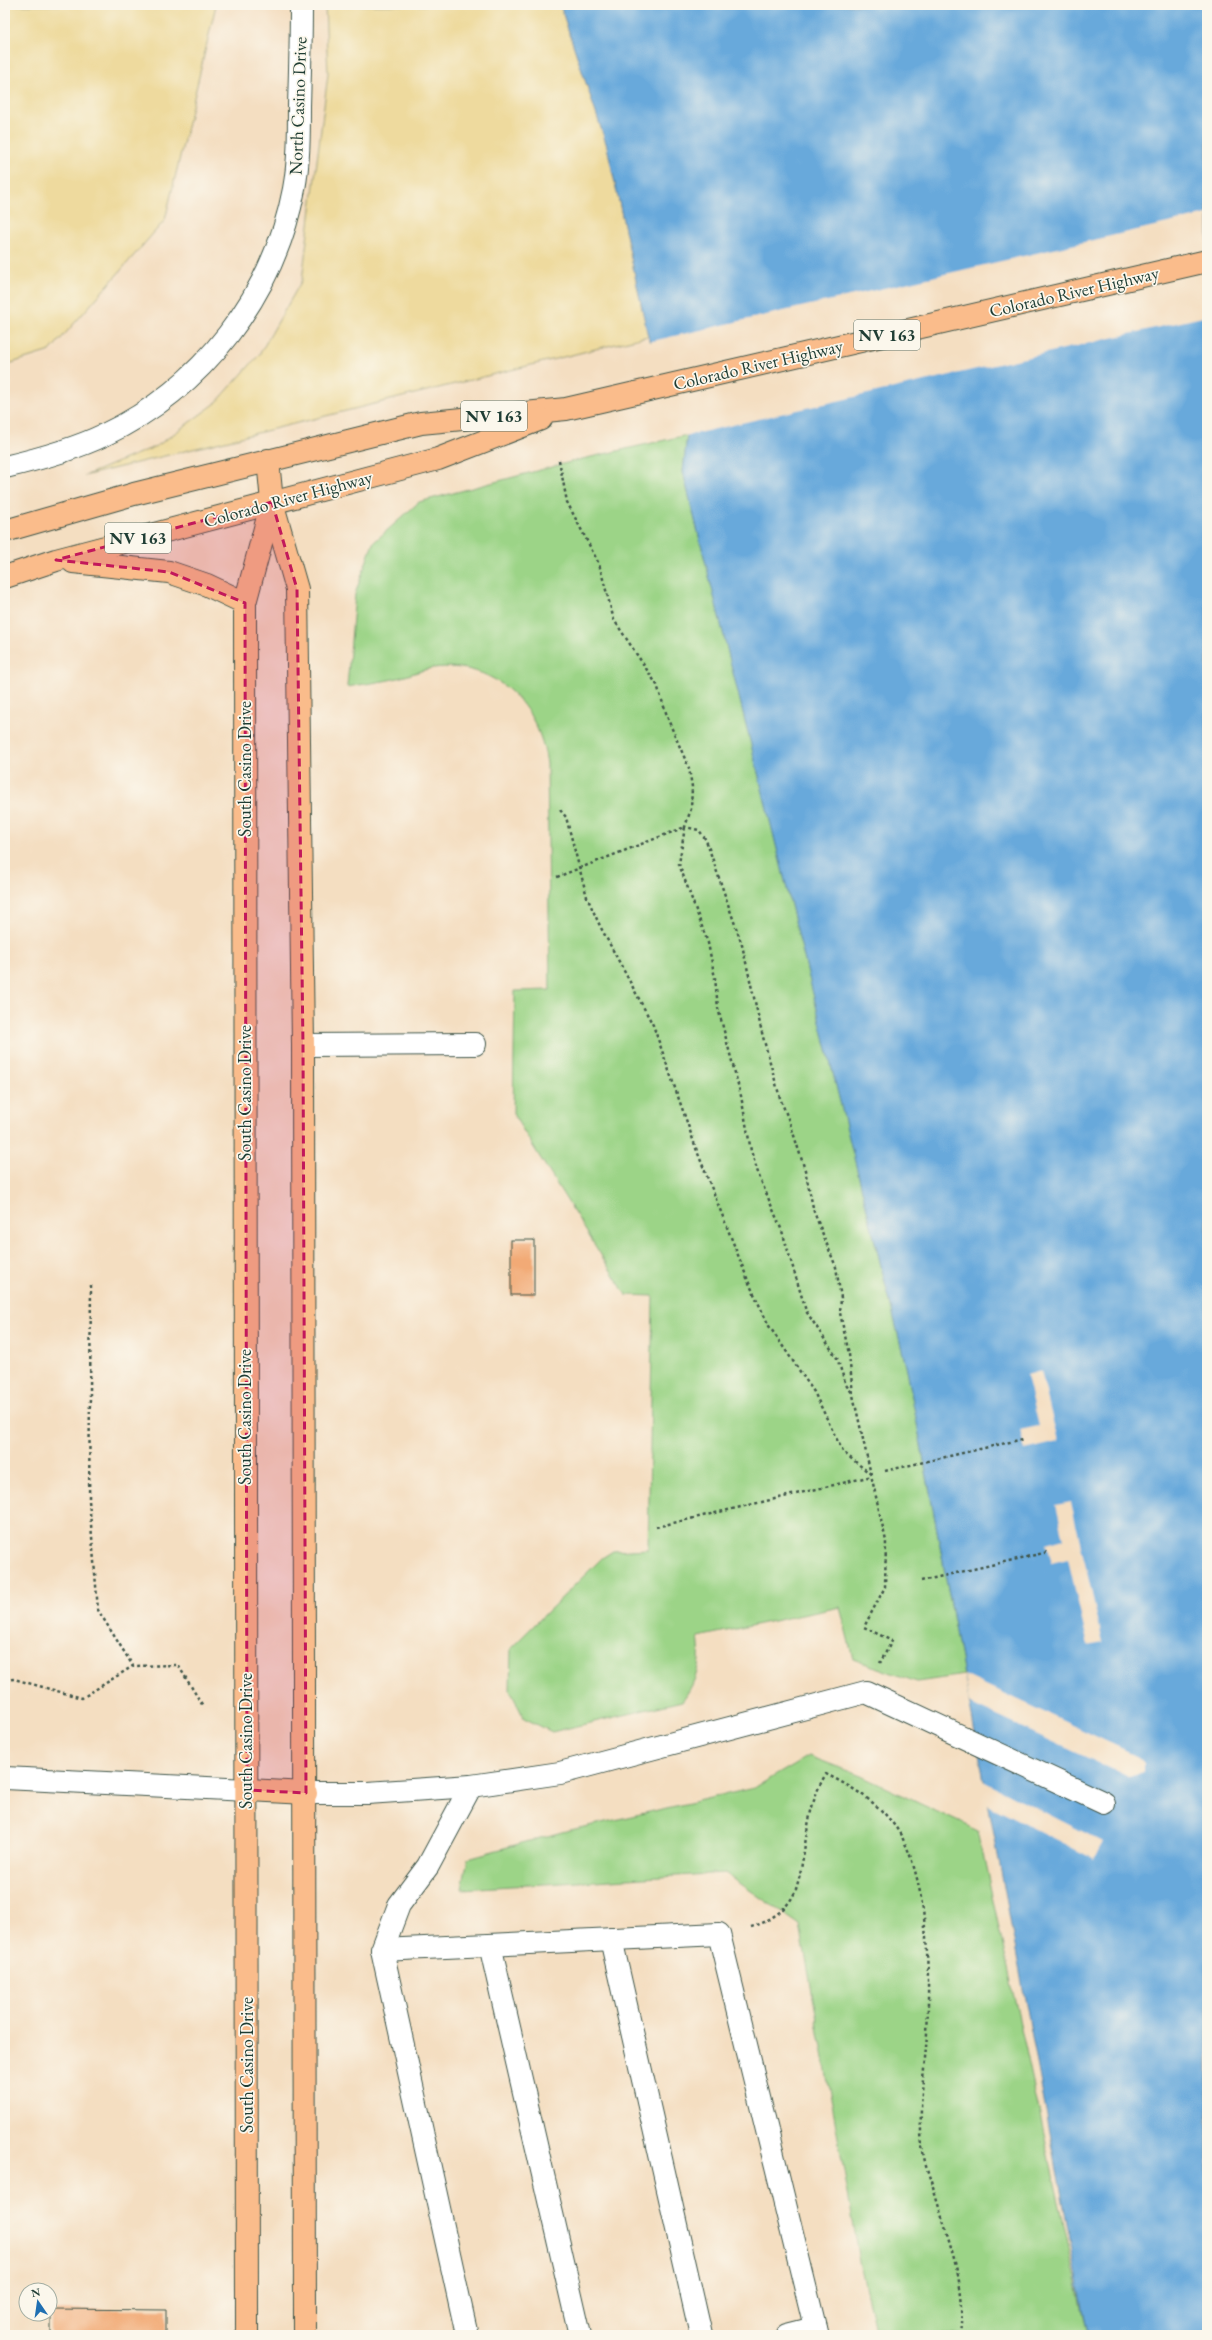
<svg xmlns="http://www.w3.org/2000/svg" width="1212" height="2340" font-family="'EB Garamond',serif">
  <rect width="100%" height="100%" fill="#fbf7ec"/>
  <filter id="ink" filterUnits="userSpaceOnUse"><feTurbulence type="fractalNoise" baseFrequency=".025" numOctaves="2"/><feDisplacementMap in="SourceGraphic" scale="8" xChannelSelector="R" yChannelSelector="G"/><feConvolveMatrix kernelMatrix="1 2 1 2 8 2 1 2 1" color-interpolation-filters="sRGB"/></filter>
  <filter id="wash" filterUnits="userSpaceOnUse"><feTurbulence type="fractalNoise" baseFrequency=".012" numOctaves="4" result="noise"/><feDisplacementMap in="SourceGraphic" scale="16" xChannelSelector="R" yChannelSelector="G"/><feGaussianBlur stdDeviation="0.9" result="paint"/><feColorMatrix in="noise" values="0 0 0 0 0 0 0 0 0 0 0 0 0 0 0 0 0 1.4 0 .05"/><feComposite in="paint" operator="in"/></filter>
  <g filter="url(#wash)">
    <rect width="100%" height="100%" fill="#f4dec1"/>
    <!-- green -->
    <g fill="#9cd487" stroke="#5e885e">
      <path d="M687 435 683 472 907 1370 964 1675 917 1682 853 1659 840 1607 698 1637C702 1662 697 1681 682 1701L552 1732 524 1718 510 1690 511 1648 602 1558 613 1551 648 1549 653 1296 626 1295 513 1114 515 991 550 990 547 764C539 705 495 660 433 668 421 670 410 675 398 678 381 682 364 684 347 687L355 594 373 543 419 502 578 460Z"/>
      <path d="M809 1756 861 1776 978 1831 1088 2335H876L862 2272 800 1925 725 1873 462 1889 468 1858 562 1832 754 1788Z"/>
    </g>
    <!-- sand -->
    <g fill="#eeda9e" stroke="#868c69">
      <path d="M5 5H216L165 220 50 351 5 365Z"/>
      <path d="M325 5H560L607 146 648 336 84 476 157 446 216 403 259 355 302 280 328 74Z"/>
    </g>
    <!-- water -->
    <path fill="#68a9db" stroke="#447388" d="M560 5H1207V2335H1088L907 1370 683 472 687 435 662 387 648 336 607 146Z"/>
    <!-- pier -->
    <g fill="#f4dec1">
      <path d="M1207 214V316L685 436 661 388 648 342Z"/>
      <path d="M1041 1371 1058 1442 1025 1450 1020 1430 1039 1426 1027 1375Z"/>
      <path d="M1071 1502 1103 1642 1088 1645 1068 1559 1051 1563 1046 1544 1064 1539 1056 1505Z"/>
      <path d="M964 1675 1138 1756 1144 1762V1771L1136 1775 1127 1776 969 1703Z"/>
      <path d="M981 1780 1103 1842 1094 1859 986 1804Z"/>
    </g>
    <g id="blocks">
      <!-- building -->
      <g fill="#f2aa76">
        <rect x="511" y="1240" width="23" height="55"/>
        <path d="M51 2309 166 2310V2335H51Z"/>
      </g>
    </g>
  </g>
  <g filter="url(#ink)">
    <use href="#blocks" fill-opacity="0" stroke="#3f5549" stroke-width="1"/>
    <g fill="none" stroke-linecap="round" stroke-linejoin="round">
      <defs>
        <g id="service">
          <path d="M303 1045 475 1044"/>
          <path d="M5 1778 247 1790"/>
          <path d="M306 1793H367L471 1786 560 1773 866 1692 1104 1803"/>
          <path d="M611 1939 701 2335"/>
          <path d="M490 1945 580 2335"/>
          <path d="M382 1950 719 1934 817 2335"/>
          <path d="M467 2335 382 1950 399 1905 428 1866 471 1786"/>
          <path d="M787 2335 815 2328"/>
        </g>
        <path id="minor" d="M5 467C39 459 73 450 104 435 202 389 274 295 294 189 299 162 299 134 299 106 300 73 301 39 301 5"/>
        <g id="primary">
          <path d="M268 460 272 502 297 589 303 1045 305 2335"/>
          <path d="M247 1790 306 1793"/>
          <path d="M247 2335 245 603 272 502"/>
        </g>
        <g id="trunk">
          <path d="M5 531 134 494 421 423 566 409 1207 261"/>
          <path d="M73 562 169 572 207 585 245 603"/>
          <path d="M5 577 56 560 438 459 541 419"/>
        </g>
      </defs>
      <!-- service casing -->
      <use href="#service" stroke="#3f5549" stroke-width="24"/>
      <!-- minor casing -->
      <use href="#minor" stroke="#3f5549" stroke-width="24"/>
      <!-- primary casing -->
      <use href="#primary" stroke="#3f5549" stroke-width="24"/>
      <!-- trunk casing -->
      <use href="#trunk" stroke="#3f5549" stroke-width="24"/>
      <!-- path -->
      <g stroke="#3f5549" stroke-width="2.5" stroke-dasharray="3 3" stroke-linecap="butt">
        <path d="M559 460 567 502 599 564 614 620 657 685 669 722 689 768 692 787 691 809 685 827 699 830 706 840 742 945 763 1037 780 1098 791 1126 805 1170 814 1212 836 1267 841 1298 840 1313 849 1354 853 1395 886 1541 885 1587 864 1627 892 1641 880 1663"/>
        <path d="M560 810 566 817 587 897 600 926 653 1025 697 1151 749 1283 769 1326 814 1392 843 1452 872 1475"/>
        <path d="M557 877 685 827 679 864 708 943 715 978 718 1008 741 1096 751 1151 759 1176 782 1231 806 1311 837 1358 846 1385 853 1394"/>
        <path d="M91 1285 89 1500 98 1610 133 1666"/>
        <path d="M885 1471 1023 1439"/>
        <path d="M656 1527 872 1476"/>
        <path d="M921 1581 1048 1552"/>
        <path d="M5 1680 14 1679 82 1698 133 1666 178 1665 203 1706"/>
        <path d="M751 1927C769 1922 790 1908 796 1889 808 1850 804 1809 826 1774 852 1787 876 1801 894 1825 929 1870 930 1977 927 2033 925 2070 918 2107 922 2145 924 2164 932 2183 937 2201 950 2244 967 2290 961 2335"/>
      </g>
      <!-- service -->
      <use href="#service" stroke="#fff" stroke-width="22"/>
      <!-- minor -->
      <use href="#minor" stroke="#fff" stroke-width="22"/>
      <!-- primary -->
      <use href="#primary" stroke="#fabc8b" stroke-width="22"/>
      <!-- trunk -->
      <use href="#trunk" stroke="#fabc8b" stroke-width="22"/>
    </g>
  </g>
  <!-- marked area -->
  <path fill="#c2185b" fill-opacity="0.2" stroke="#c2185b" stroke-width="3" stroke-dasharray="8 5" stroke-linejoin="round" d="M272 502 297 589 303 1045 306 1793 247 1790 245 603 169 572 56 560Z"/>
  <g text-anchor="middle" stroke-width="3.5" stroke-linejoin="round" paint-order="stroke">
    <!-- shield labels -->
    <g fill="#fbf7ec" stroke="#61756b" stroke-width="1">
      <rect x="854" y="320" width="66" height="30" rx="3"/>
      <rect x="461" y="401" width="66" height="30" rx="3"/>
      <rect x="105" y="523" width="66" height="30" rx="3"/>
    </g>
    <g font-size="17" font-weight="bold" fill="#1f3d34">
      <text x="887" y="341">NV 163</text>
      <text x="494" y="422">NV 163</text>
      <text x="138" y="544">NV 163</text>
    </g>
    <!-- street labels -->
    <g font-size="18" fill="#1f3d34" stroke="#fbf7ec">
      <text transform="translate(298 106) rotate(-88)" y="6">North Casino Drive</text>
      <text transform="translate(1074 292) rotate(-13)" y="6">Colorado River Highway</text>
      <text transform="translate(758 365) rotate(-13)" y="6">Colorado River Highway</text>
      <text transform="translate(288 499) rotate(-15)" y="6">Colorado River Highway</text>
      <text transform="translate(245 769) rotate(-90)" y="6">South Casino Drive</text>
      <text transform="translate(245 1093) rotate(-90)" y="6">South Casino Drive</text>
      <text transform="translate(245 1417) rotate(-90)" y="6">South Casino Drive</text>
      <text transform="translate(246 1741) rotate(-90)" y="6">South Casino Drive</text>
      <text transform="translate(247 2065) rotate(-90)" y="6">South Casino Drive</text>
    </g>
  </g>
  <!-- margin -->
  <rect width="1212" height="2340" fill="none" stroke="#fbf7ec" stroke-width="20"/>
  <!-- north arrow -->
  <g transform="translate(38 2302) rotate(347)"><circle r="19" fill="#fbf7ec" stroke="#a3ada2"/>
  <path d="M0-3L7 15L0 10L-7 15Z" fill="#1f6fb2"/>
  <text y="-6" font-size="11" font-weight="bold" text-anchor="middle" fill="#1f3d34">N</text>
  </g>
</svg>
